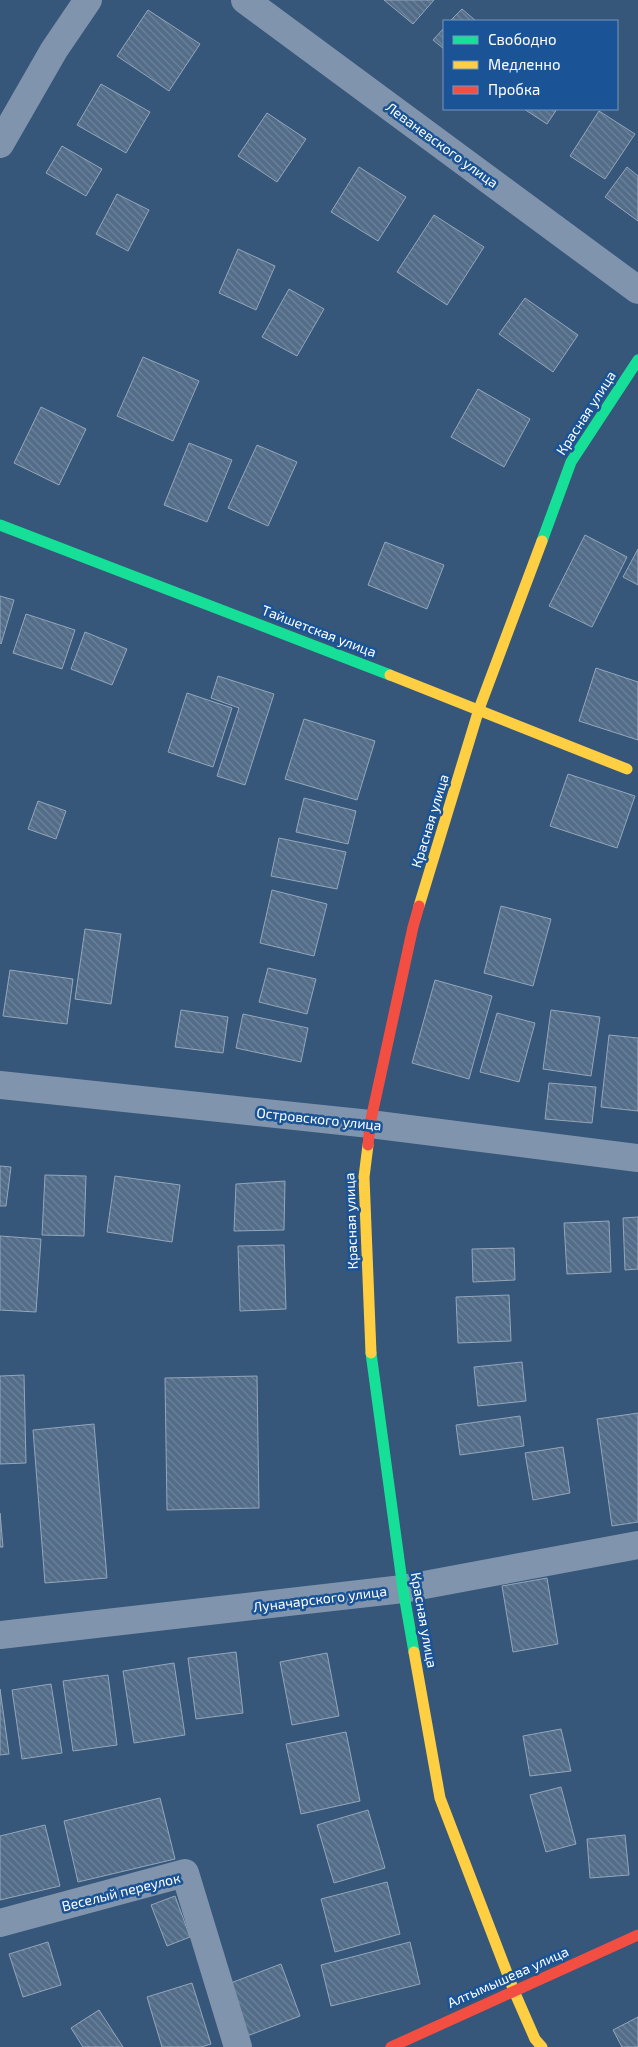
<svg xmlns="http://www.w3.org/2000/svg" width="638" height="2047" font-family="'Exo 2',sans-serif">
  <defs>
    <pattern id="building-back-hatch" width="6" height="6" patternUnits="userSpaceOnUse" patternTransform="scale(1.25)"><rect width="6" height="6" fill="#536d89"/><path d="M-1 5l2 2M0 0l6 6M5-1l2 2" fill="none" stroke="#6d839b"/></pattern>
  </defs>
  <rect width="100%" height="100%" fill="#36567a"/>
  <!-- building -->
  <g fill="url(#building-back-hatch)" stroke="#94a6ba">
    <path d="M384 0H434L413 24Z"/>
    <path d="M462 9 476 21H450Z"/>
    <path d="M148 10 200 44 169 91 117 56Z"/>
    <path d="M444 28V49L433 40Z"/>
    <path d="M101 84 150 112 126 153 77 125Z"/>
    <path d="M524 109H557L547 124Z"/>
    <path d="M599 111 635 134 605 179 570 156Z"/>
    <path d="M267 113 306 139 277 182 238 156Z"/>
    <path d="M62 146 102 169 86 196 46 173Z"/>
    <path d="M359 167 406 197 378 241 331 212Z"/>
    <path d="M627 167 638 176V221L605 197Z"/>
    <path d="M117 194 149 210 128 251 96 234Z"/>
    <path d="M434 215 484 247 447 305 397 272Z"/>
    <path d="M238 249 275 266 256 310 219 293Z"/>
    <path d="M289 289 324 309 297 356 262 337Z"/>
    <path d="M525 298 578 335 553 372 499 334Z"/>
    <path d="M143 357 199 381 173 441 117 416Z"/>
    <path d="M478 389 530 419 504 467 451 437Z"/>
    <path d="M41 407 86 429 59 485 14 463Z"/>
    <path d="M189 443 232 460 207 522 164 505Z"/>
    <path d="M257 445 297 462 268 526 228 508Z"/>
    <path d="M585 535 627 557 592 627 549 606Z"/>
    <path d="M385 542 444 565 427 609 368 585Z"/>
    <path d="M638 549V585L623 577Z"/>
    <path d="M0 596 14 600 1 644 0 643Z"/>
    <path d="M26 614 75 630 62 669 13 653Z"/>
    <path d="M85 632 127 649 112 685 71 669Z"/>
    <path d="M596 668 638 682V740L579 721Z"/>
    <path d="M218 676 274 694 245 785 217 776 239 708 211 698Z"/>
    <path d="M187 693 232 708 213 767 168 752Z"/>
    <path d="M304 719 375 741 357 800 285 779Z"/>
    <path d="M568 774 635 796 617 848 550 826Z"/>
    <path d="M304 798 356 811 348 844 296 832Z"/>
    <path d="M38 801 66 811 56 839 28 829Z"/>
    <path d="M279 838 346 852 337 889 271 876Z"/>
    <path d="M272 890 327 904 314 956 260 943Z"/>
    <path d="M501 906 551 919 533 986 484 973Z"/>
    <path d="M85 929 121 934 111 1004 75 999Z"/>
    <path d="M268 968 316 979 307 1014 259 1002Z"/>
    <path d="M10 970 73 979 67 1024 3 1016Z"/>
    <path d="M435 980 492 996 469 1079 412 1063Z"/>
    <path d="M181 1010 228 1017 223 1053 175 1047Z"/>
    <path d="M551 1010 600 1017 591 1076 543 1069Z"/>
    <path d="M497 1013 535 1023 519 1082 480 1072Z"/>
    <path d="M243 1014 308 1028 301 1062 236 1048Z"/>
    <path d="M609 1035 638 1038V1111L601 1107Z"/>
    <path d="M549 1083 596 1087 592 1123 545 1119Z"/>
    <path d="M0 1166 11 1167 6 1206H0Z"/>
    <path d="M45 1175 86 1176 84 1236 42 1235Z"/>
    <path d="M115 1176 180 1185 172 1242 107 1232Z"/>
    <path d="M285 1181 284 1230 234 1231 236 1184Z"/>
    <path d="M638 1217V1269L625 1270 623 1218Z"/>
    <path d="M609 1221 611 1272 567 1274 564 1223Z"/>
    <path d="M0 1236 41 1239 36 1312 0 1310Z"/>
    <path d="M284 1245 286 1309 240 1311 238 1246Z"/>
    <path d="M514 1248 515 1280 473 1282 472 1249Z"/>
    <path d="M509 1295 511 1341 458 1343 456 1297Z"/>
    <path d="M522 1362 526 1401 478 1406 474 1367Z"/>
    <path d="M24 1375 26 1463 0 1464V1376Z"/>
    <path d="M257 1376 259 1508 167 1510 165 1378Z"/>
    <path d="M638 1413V1522L612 1526 597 1419Z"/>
    <path d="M520 1416 524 1446 460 1455 456 1425Z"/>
    <path d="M94 1424 107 1578 45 1583 33 1430Z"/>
    <path d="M563 1447 570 1493 533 1500 525 1453Z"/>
    <path d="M0 1513 3 1547H0Z"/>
    <path d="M547 1578 558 1644 513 1652 502 1586Z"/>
    <path d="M236 1652 243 1713 196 1719 188 1658Z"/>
    <path d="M327 1653 339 1716 292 1725 280 1662Z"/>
    <path d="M174 1663 185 1735 134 1743 123 1671Z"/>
    <path d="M108 1675 117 1745 73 1751 63 1681Z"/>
    <path d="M51 1684 62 1753 22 1759 12 1690Z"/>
    <path d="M0 1689 9 1754 0 1755Z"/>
    <path d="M561 1729 571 1771 530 1776 523 1736Z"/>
    <path d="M346 1732 360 1801 301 1814 286 1744Z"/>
    <path d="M561 1787 576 1844 546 1852 530 1795Z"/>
    <path d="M160 1798 175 1859 78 1882 64 1821Z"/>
    <path d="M368 1810 385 1868 334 1883 317 1825Z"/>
    <path d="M45 1825 60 1886 0 1900V1836Z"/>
    <path d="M625 1835 629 1875 590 1878 587 1839Z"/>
    <path d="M387 1882 400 1934 335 1952 321 1899Z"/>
    <path d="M175 1896 190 1937 167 1946 151 1905Z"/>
    <path d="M48 1942 61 1985 23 1997 9 1954Z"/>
    <path d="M410 1942 420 1984 331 2006 321 1965Z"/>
    <path d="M281 1964 300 2016 247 2036 228 1984Z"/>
    <path d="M192 1983 211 2044 201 2047H162L147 1997Z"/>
    <path d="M99 2010 123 2047H83L71 2028Z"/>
    <path d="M638 2017V2047H622L613 2030Z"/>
  </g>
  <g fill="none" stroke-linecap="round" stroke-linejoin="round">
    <!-- street -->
    <g stroke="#8095ad" stroke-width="28">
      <path d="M245 0 638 290"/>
      <path d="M0 144 54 50 88 0"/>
      <path d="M0 1085 370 1124 638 1158"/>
      <path d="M0 1635 403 1589 638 1545"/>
      <path d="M0 1923 185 1873 238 2047"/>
    </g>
    <!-- fast -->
    <g stroke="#16e098" stroke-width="11">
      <path d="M0 525 390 675"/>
      <path d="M542 541 571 462 638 360"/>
      <path d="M371 1353 403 1589 414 1652"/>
    </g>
    <!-- slow -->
    <g stroke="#ffcf43" stroke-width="11">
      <path d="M390 675 627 769"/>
      <path d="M419 906 479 709 542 541"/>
      <path d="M368 1145 364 1177 371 1353"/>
      <path d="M414 1652 440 1798 514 1991 535 2039 542 2047"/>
    </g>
    <!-- jam -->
    <g stroke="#f24e42" stroke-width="11">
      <path d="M368 1145 370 1124 413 927 419 906"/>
      <path d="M391 2047 638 1935"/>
    </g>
  </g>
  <g text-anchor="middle" stroke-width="5" stroke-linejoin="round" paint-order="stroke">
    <!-- street labels -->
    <g font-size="14" fill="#fff" stroke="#1a5496">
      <text transform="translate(442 145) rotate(36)" y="5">Леваневского улица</text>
      <text transform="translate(586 413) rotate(-57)" y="5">Красная улица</text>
      <text transform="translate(319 631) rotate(21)" y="5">Тайшетская улица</text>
      <text transform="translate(430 821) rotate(-73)" y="5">Красная улица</text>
      <text transform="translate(319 1119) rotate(6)" y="5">Островского улица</text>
      <text transform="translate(351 1221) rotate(-92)" y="5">Красная улица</text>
      <text transform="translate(320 1599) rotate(-7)" y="5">Луначарского улица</text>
      <text transform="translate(424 1620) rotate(80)" y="5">Красная улица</text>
      <text transform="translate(121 1892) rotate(-14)" y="5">Веселый переулок</text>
      <text transform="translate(508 1977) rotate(-24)" y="5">Алтымышева улица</text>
    </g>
  </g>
  <!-- legend -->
  <rect x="443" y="20" width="175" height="90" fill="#1a5496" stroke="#7698c0"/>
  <rect x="453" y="36" width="25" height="8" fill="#16e098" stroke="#7698c0"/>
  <text x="488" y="45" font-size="15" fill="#ffffff">Свободно</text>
  <rect x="453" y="61" width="25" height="8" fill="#ffcf43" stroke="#7698c0"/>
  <text x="488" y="70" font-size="15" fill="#ffffff">Медленно</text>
  <rect x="453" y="86" width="25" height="8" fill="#f24e42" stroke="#7698c0"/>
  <text x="488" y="95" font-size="15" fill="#ffffff">Пробка</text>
</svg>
